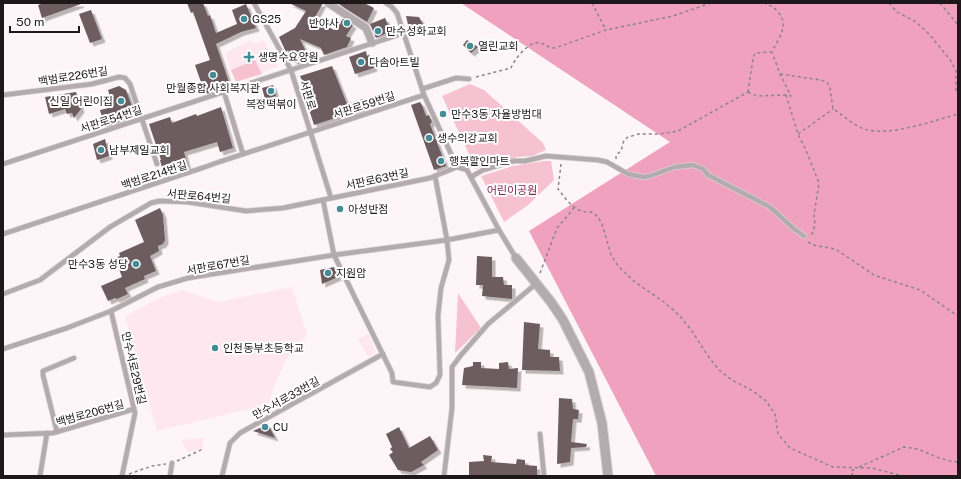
<svg xmlns="http://www.w3.org/2000/svg" width="961" height="479" font-family="'Public Sans','Noto Sans KR',sans-serif">
  <defs>
    <filter id="shadow"><feDropShadow dx="3.5" dy="3.5" stdDeviation="0" flood-color="#0004"/></filter>
  </defs>
  <rect width="100%" height="100%" fill="#fdf5f7"/>
  <!-- built -->
  <g fill="#fee7ee">
    <path d="M251 40 255 44 263 40 278 66 265 71 262 74 255 60 231 70 225 53Z"/>
    <path d="M292 287 307 335 286 360 273 388 269 404 157 431 125 317 157 299 183 290 217 302Z"/>
    <path d="M368 334 376 352 368 357 358 339Z"/>
    <path d="M203 438V449L188 452 181 440Z"/>
  </g>
  <!-- green -->
  <g fill="#f6c2d2">
    <path d="M255 60 262 74 236 82 231 70Z"/>
    <path d="M470 84 484 90 543 143 546 150 532 156 518 157 476 169 442 96Z"/>
    <path d="M544 161H551L554 180 528 205 504 222 481 176 513 166Z"/>
    <path d="M458 293 481 328 455 353Z"/>
  </g>
  <!-- forest -->
  <path fill="#f0a1bd" d="M461 3H958V476H656L529 231 670 142Z"/>
  <!-- building -->
  <g fill="#6d5c61" filter="url(#shadow)">
    <path d="M44 3H80L81 4 42 18 38 5Z"/>
    <path d="M187 3H203L208 16 210 15 216 33 237 24 232 10 246 4 256 28 241 32 216 44 230 85 205 94 195 65 210 60 193 12 191 13Z"/>
    <path d="M289 3H323L314 19 334 30 343 19 353 25 346 36 351 38 347 47 324 55 321 48 300 39 308 56 295 63 288 50 286 52 279 37 295 28 306 11Z"/>
    <path d="M337 3H364L374 8 367 22Z"/>
    <path d="M91 10 102 39 90 43 79 14Z"/>
    <path d="M406 16 419 17 424 26 410 33Z"/>
    <path d="M385 18 391 31 376 38 370 24Z"/>
    <path d="M467 40 478 47 471 53 463 45Z"/>
    <path d="M366 51 367 56 369 55 374 68 355 74 349 57Z"/>
    <path d="M332 66 347 104 363 99 366 108 314 125 300 81H302L300 76Z"/>
    <path d="M273 85 276 96 265 99 262 88Z"/>
    <path d="M119 86 126 90 134 112 130 118 115 122V123L105 127 100 110 113 107 108 90Z"/>
    <path d="M76 92 81 109 74 118 72 113 67 114 65 109 49 114 45 97Z"/>
    <path d="M420 102 422 105 426 116 429 115 432 122 430 124 446 166 434 170 411 105Z"/>
    <path d="M221 107 233 148 220 152 217 142 184 152 188 167 170 173 169 170 163 171 160 160H161L149 124 170 117 172 123 196 114 197 116Z"/>
    <path d="M105 139 109 156 97 160 93 144Z"/>
    <path d="M160 208 163 215 165 240 163 244 158 246 159 251 150 256 156 271 144 276 145 279 125 288 128 294 117 299 115 298 108 301 101 286 122 277 115 258 120 256 119 253 144 242 135 220Z"/>
    <path d="M477 256 492 257V277H503L504 285H512V299L482 296 483 285H476Z"/>
    <path d="M334 267 338 277 322 284 320 270Z"/>
    <path d="M524 322 540 324 538 349 550 350V357H559L560 371 522 370Z"/>
    <path d="M473 362H481V368L499 369V363L508 362 509 369 518 368 517 388 462 385 464 368 473 366Z"/>
    <path d="M559 398 572 399 573 409 579 410 578 419H573L571 442 587 444 586 447 571 448 570 462 557 464Z"/>
    <path d="M268 424 275 438 253 431Z"/>
    <path d="M399 427 409 448 430 436 438 450 421 462 424 465 411 472 398 470 389 455 393 452 390 449 392 447 386 434Z"/>
    <path d="M483 455 492 456 491 462 516 464 517 459 525 460V465L537 466V476H469V462L484 461Z"/>
  </g>
  <g fill="none" stroke-linecap="round" stroke-linejoin="round">
    <defs>
      <g id="service">
        <path d="M254 3 291 70 331 198"/>
        <path d="M386 3 392 7 397 13 424 95 457 167 467 170 499 230 516 258"/>
        <path d="M422 89 456 78 469 79"/>
        <path d="M224 92 243 154"/>
        <path d="M3 95 92 84 119 77 125 78 130 84 157 164"/>
        <path d="M3 164 404 33"/>
        <path d="M471 177 483 170 514 161H525L546 156 598 160 607 162 628 174 643 177 650 176 675 167 693 165 703 169 708 175 770 207 793 228 804 236"/>
        <path d="M323 200 334 255 392 373 393 382 430 387 436 383 440 375 438 316 441 288 449 260 447 240 435 176"/>
        <path d="M3 234 205 167 219 162 424 95"/>
        <path d="M3 294 40 280 110 227 151 203 159 201 187 202 246 211 283 208 430 178 457 167"/>
        <path d="M111 311 135 413 122 476"/>
        <path d="M3 349 67 328 111 311 158 287 188 278 334 255 447 240 499 230"/>
        <path d="M57 432 43 375V371L74 358"/>
        <path d="M540 434 544 476"/>
        <path d="M3 435 53 433 134 409"/>
        <path d="M40 476 47 433"/>
        <path d="M170 476 172 463"/>
        <path d="M222 476 230 443 240 433 383 354"/>
        <path d="M444 476 452 408V367L461 355 488 324 537 283"/>
      </g>
      <path id="pedestrian" d="M328 3 366 28 372 43"/>
      <path id="minor" d="M516 258 551 302 563 320 589 372 602 423 608 476"/>
    </defs>
    <!-- service casing -->
    <use href="#service" stroke="#d9d2d4" stroke-width="6"/>
    <!-- pedestrian casing -->
    <use href="#pedestrian" stroke="#d9d2d4" stroke-width="9"/>
    <!-- minor casing -->
    <use href="#minor" stroke="#d9d2d4" stroke-width="11"/>
    <!-- path -->
    <g stroke="#8c8587" stroke-width="1.5" stroke-dasharray="3 3" stroke-linecap="butt">
      <path d="M592 3 606 30"/>
      <path d="M889 3 897 12 916 22 929 34 951 61 956 71V91L958 95"/>
      <path d="M940 3 958 25"/>
      <path d="M780 74 821 80 827 82 830 88 833 109C843 115 853 125 864 129 890 137 932 121 958 114"/>
      <path d="M476 77 511 68C514 60 529 40 540 43 545 44 549 48 555 48L606 30 673 16 711 3"/>
      <path d="M748 92 757 96 786 95 791 96 780 74 772 52C778 39 790 25 778 12 774 7 770 5 764 3"/>
      <path d="M748 92 753 59 755 53 771 52"/>
      <path d="M786 95 798 134 806 150 819 183 814 215 815 225 811 237"/>
      <path d="M798 134 833 109"/>
      <path d="M616 159V155L621 151 624 140 628 137 639 134H660L678 131 748 92"/>
      <path d="M561 164 558 189C567 200 575 214 592 212L598 217 602 224 611 255 619 267 635 282 664 302 679 315 692 331 708 356 719 370 732 380 753 391 766 401 775 414 778 434 790 448 833 467 872 468 903 476"/>
      <path d="M808 242C816 248 827 246 837 250L874 275 920 290 958 316"/>
      <path d="M540 273 557 228 574 208"/>
      <path d="M177 461 203 449"/>
      <path d="M859 467 904 447 918 449 936 457 950 461 958 462"/>
      <path d="M129 474 152 466 166 464"/>
      <path d="M853 476 851 471 855 469"/>
    </g>
    <!-- service -->
    <use href="#service" stroke="#b3abad" stroke-width="4.5"/>
    <!-- pedestrian -->
    <use href="#pedestrian" stroke="#b3abad" stroke-width="7"/>
    <!-- minor -->
    <use href="#minor" stroke="#b3abad" stroke-width="9"/>
  </g>
  <!-- markers -->
  <g fill="#458b95" stroke="#fff" stroke-width="1.5">
    <circle cx="244" cy="19" r="4"/>
    <circle cx="347" cy="23" r="4"/>
    <circle cx="378" cy="31" r="4"/>
    <circle cx="470" cy="46" r="4"/>
    <path d="M247 51h4v4h4v4h-4v4h-4v-4h-4v-4h4z"/>
    <circle cx="361" cy="62" r="4"/>
    <circle cx="213" cy="75" r="4"/>
    <circle cx="271" cy="91" r="4"/>
    <circle cx="121" cy="101" r="4"/>
    <circle cx="443" cy="114" r="4"/>
    <circle cx="429" cy="138" r="4"/>
    <circle cx="101" cy="150" r="4"/>
    <circle cx="441" cy="161" r="4"/>
    <circle cx="340" cy="209" r="4"/>
    <circle cx="136" cy="264" r="4"/>
    <circle cx="328" cy="273" r="4"/>
    <circle cx="215" cy="348" r="4"/>
    <circle cx="265" cy="427" r="4"/>
  </g>
  <g text-anchor="middle" stroke-width="4" stroke-linejoin="round" paint-order="stroke">
    <!-- poi labels -->
    <g font-size="11" fill="#1f181a" stroke="#fff" text-anchor="start">
      <text x="252" y="23">GS25</text>
      <text x="339" y="27" text-anchor="end">반야사</text>
      <text x="386" y="35">만수성화교회</text>
      <text x="478" y="50">열린교회</text>
      <text x="258" y="61">생명수요양원</text>
      <text x="369" y="66">다솜아트빌</text>
      <text x="213" y="92" text-anchor="middle">만월종합 사회복지관</text>
      <text x="113" y="105" text-anchor="end">신일 어린이집</text>
      <text x="271" y="108" text-anchor="middle">복정떡볶이</text>
      <text x="451" y="118">만수3동 자율방범대</text>
      <text x="437" y="142">생수의강교회</text>
      <text x="109" y="154">남부제일교회</text>
      <text x="449" y="165">행복할인마트</text>
      <text x="348" y="213">아성반점</text>
      <text x="128" y="268" text-anchor="end">만수3동 성당</text>
      <text x="336" y="277">지원암</text>
      <text x="223" y="352">인천동부초등학교</text>
      <text x="273" y="431">CU</text>
    </g>
    <!-- street labels -->
    <g font-size="11" fill="#1f181a" stroke="#fff">
      <text transform="translate(73 76) rotate(-9)" y="4">백범로226번길</text>
      <text transform="translate(308 95) rotate(73)" y="4">서판로</text>
      <text transform="translate(364 105) rotate(-18)" y="4">서판로59번길</text>
      <text transform="translate(111 119) rotate(-18)" y="4">서판로54번길</text>
      <text transform="translate(154 175) rotate(-18)" y="4">백범로214번길</text>
      <text transform="translate(377 179) rotate(-12)" y="4">서판로63번길</text>
      <text transform="translate(199 196) rotate(5)" y="4">서판로64번길</text>
      <text transform="translate(218 265) rotate(-10)" y="4">서판로67번길</text>
      <text transform="translate(134 368) rotate(77)" y="4">만수서로29번길</text>
      <text transform="translate(286 398) rotate(-29)" y="4">만수서로33번길</text>
      <text transform="translate(90 413) rotate(-16)" y="4">백범로206번길</text>
    </g>
    <!-- park labels -->
    <g font-size="11" fill="#842a51" stroke="#fff">
      <text x="512" y="194">어린이공원</text>
    </g>
  </g>
  <!-- border -->
  <rect width="961" height="479" fill="none" stroke="#1f181a" stroke-width="8"/>
  <!-- scale -->
  <path d="M10 26v6h69v-6" fill="none" stroke="#1f181a" stroke-width="2"/>
  <text x="16" y="26" font-size="12" fill="#1f181a" stroke="#ffffff" stroke-width="3" paint-order="stroke">50 m</text>
</svg>
